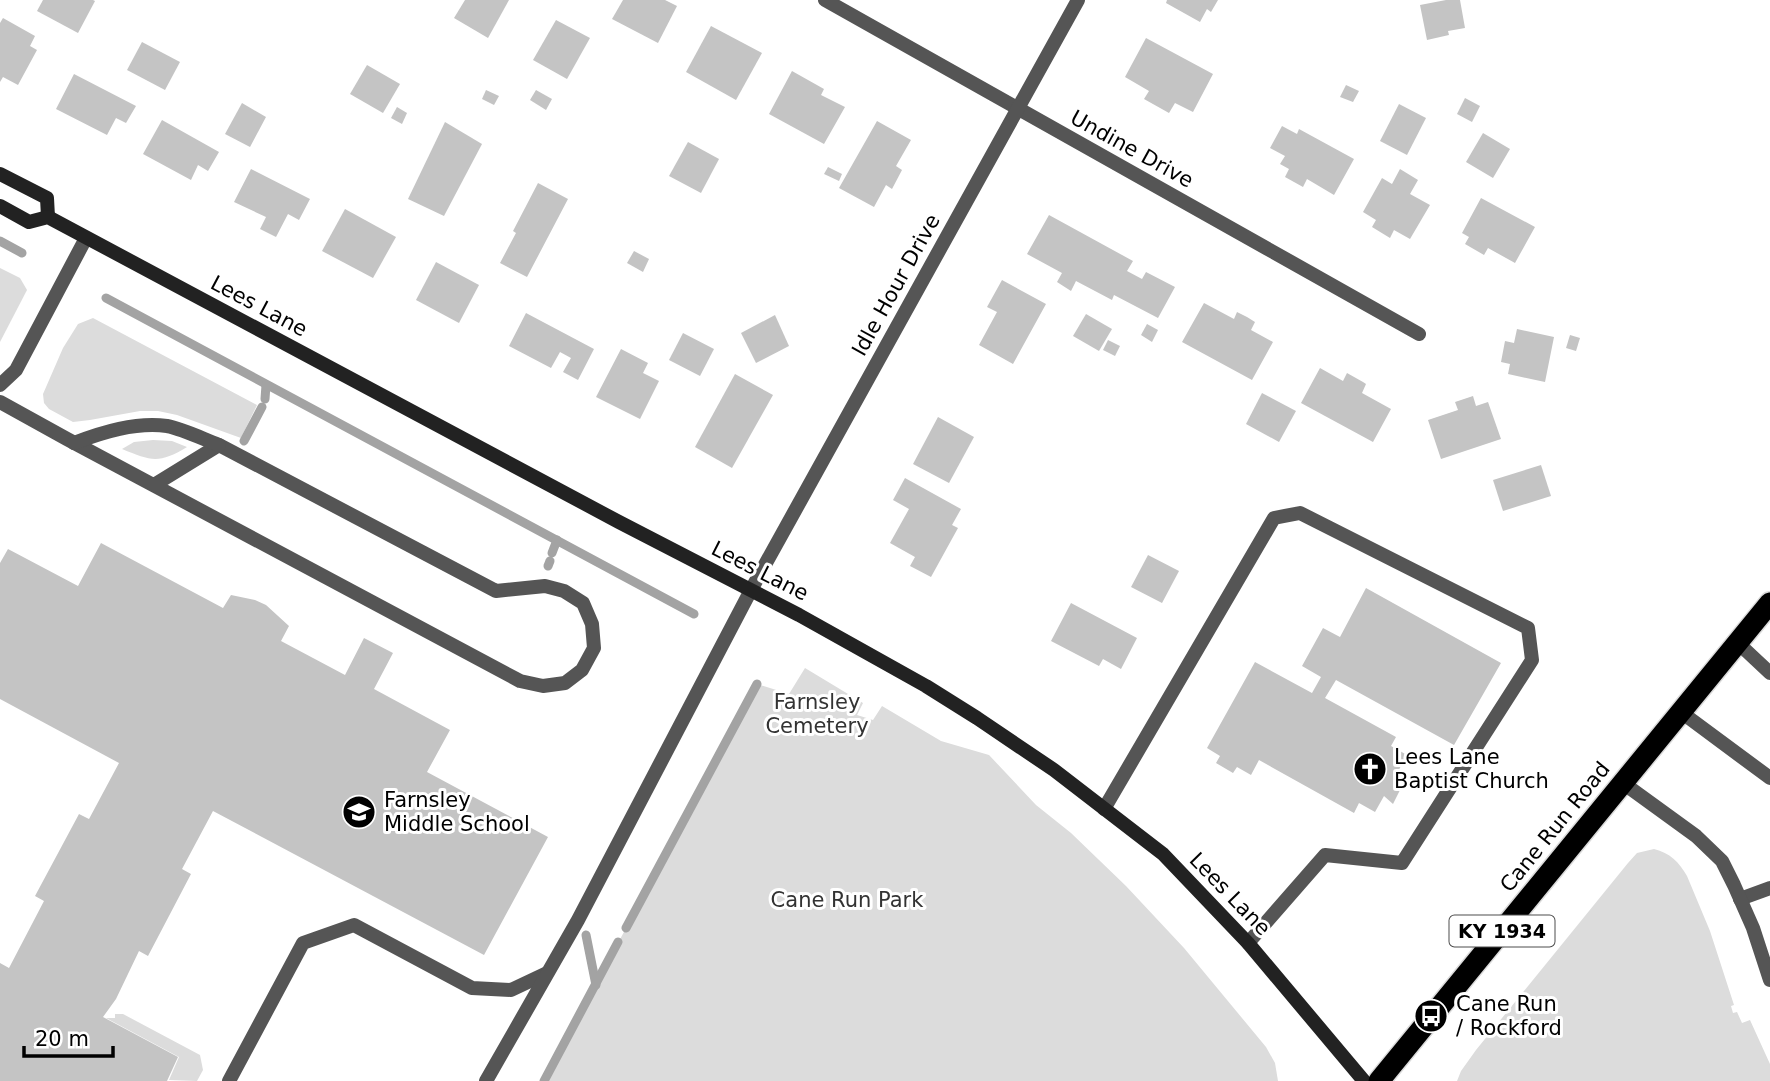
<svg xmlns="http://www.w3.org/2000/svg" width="1770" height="1081" font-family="'DejaVu Sans',sans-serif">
  <rect width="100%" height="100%" fill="#fff"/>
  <!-- green -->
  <g fill="#dcdcdc">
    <path d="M0 268 20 278 27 290 0 342Z"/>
    <path d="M93 318 257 405 241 438 177 415 158 411H140L90 420 73 422 49 409 44 403 43 394 63 348 78 324Z"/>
    <path d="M153 440 172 441 187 447C159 464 151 461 122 449L134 442Z"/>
    <path d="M805 668 863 703 857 715 873 720 882 706 941 741 989 755 1036 805 1071 833 1126 886 1184 948 1266 1047 1275 1063 1278 1081H544L757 684 789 694Z"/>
    <path d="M1654 849C1670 853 1679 862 1687 876L1710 931 1734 1005 1731 1006 1733 1013 1737 1012 1742 1023 1750 1020 1770 1064V1081H1457L1461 1071 1476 1050 1628 863 1637 853Z"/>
    <path d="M115 1014H123L200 1055 203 1070 197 1081 169 1080 179 1057 106 1018H115Z"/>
  </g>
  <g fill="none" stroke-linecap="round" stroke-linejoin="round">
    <!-- stream -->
    <g stroke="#a3a3a3" stroke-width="9">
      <path d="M0 241 22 253"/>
      <path d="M106 298 694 614"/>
      <path d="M265 399 266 385"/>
      <path d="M244 441 262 407"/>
      <path d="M552 553 557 540"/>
      <path d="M548 566 550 561"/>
      <path d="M626 928 757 684"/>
      <path d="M586 935 596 985"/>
      <path d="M544 1081 618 942"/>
    </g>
  </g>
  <!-- building -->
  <g fill="#c4c4c4">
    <path d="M43 0H93L95 1 78 33 37 11Z"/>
    <path d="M465 0H509L488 38 454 18Z"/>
    <path d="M623 0H665L677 6 658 43 612 19Z"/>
    <path d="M1167 0H1218L1211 12 1207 9 1200 22 1166 3Z"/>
    <path d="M1446 0H1460L1465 28 1448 31 1449 35 1427 40 1420 5Z"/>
    <path d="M3 18 35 36 30 46 37 50 18 85 3 77 0 82V23Z"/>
    <path d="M556 20 590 38 567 79 533 60Z"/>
    <path d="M711 26 762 53 736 100 686 72Z"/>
    <path d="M1146 38 1213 74 1193 112 1175 103 1169 113 1144 99 1149 91 1125 77Z"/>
    <path d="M142 42 180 62 165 90 127 70Z"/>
    <path d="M367 65 400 84 383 113 350 94Z"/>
    <path d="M792 71 824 89 821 95 845 107 824 144 769 114Z"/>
    <path d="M74 74 136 106 126 123 116 118 107 135 56 109Z"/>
    <path d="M1346 85 1359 91 1353 102 1340 97Z"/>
    <path d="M486 90 499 96 494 105 482 99Z"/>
    <path d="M536 90 552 99 546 110 530 100Z"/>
    <path d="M1465 98 1480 106 1472 122 1457 114Z"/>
    <path d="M242 103 266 117 250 147 225 134Z"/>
    <path d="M1399 104 1426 118 1407 155 1380 141Z"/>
    <path d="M397 107 407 113 402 124 391 118Z"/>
    <path d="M162 120 219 152 208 171 198 165 191 180 143 154Z"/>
    <path d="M877 121 911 140 896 166 902 170 892 189 886 185 874 207 839 188Z"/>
    <path d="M445 122 482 144 444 216 408 199Z"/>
    <path d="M1282 126 1297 134 1299 129 1354 159 1334 195 1307 179 1303 187 1285 177 1289 169 1280 164 1285 156 1270 148Z"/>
    <path d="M1483 133 1510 149 1493 178 1466 162Z"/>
    <path d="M688 142 719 159 701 193 669 176Z"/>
    <path d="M828 167 842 174 839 181 824 174Z"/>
    <path d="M251 169 310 199 299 220 288 214 276 237 260 229 266 217 234 202Z"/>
    <path d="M1400 169 1418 180 1410 194 1430 205 1410 239 1394 230 1390 238 1372 227 1376 220 1363 212 1382 178 1392 184Z"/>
    <path d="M538 183 568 199 527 277 500 263 516 233 513 231Z"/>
    <path d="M1481 198 1535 227 1515 263 1488 248 1484 255 1465 244 1469 237 1462 233Z"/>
    <path d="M345 209 396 237 373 278 322 251Z"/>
    <path d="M1049 215 1133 261 1127 271 1142 279 1146 272 1175 287 1158 318 1114 295 1112 300 1076 281 1071 291 1057 282 1062 273 1027 254Z"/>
    <path d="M634 251 649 259 643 272 627 263Z"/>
    <path d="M436 262 479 285 459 323 416 300Z"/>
    <path d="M1002 280 1046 304 1013 364 979 345 997 312 987 307Z"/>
    <path d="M1204 303 1234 319 1237 312 1247 317 1255 322 1251 330 1273 342 1252 380 1182 342Z"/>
    <path d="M526 313 594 349 578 380 563 372 571 358 560 352 551 368 509 346Z"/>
    <path d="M1086 314 1112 329 1099 351 1073 336Z"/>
    <path d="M775 315 789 346 756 363 741 333Z"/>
    <path d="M1147 324 1158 330 1152 342 1141 335Z"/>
    <path d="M1517 329 1554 337 1545 382 1508 374 1510 364 1501 362 1505 341 1514 343Z"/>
    <path d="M683 333 714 349 700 376 669 360Z"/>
    <path d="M1570 335 1580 338 1576 351 1566 348Z"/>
    <path d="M1108 340 1120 346 1115 356 1103 350Z"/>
    <path d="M621 349 648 363 643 373 659 381 640 419 596 397Z"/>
    <path d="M1320 368 1343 381 1347 373 1363 382 1366 384 1362 393 1391 409 1373 442 1301 403Z"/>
    <path d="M735 374 773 395 732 468 695 447Z"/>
    <path d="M1262 393 1296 411 1279 442 1246 424Z"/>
    <path d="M1473 396 1476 406 1488 402 1501 439 1441 459 1428 420 1458 410 1455 402Z"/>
    <path d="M938 417 974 437 949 483 913 464Z"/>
    <path d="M1541 465 1551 496 1503 511 1493 480Z"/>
    <path d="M905 478 961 509 952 525 958 528 931 577 910 566 915 557 890 543 909 509 893 500Z"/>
    <path d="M101 543 223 608 231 595 255 600 266 605 289 626 281 641 345 675 364 638 393 653 374 689 450 730 427 772 548 837 484 955 213 811 182 869 191 874 148 956 139 951 116 999 103 1017 178 1057 167 1081H0V963L9 968 44 901 35 896 79 814 89 819 119 763 0 699V563L8 549 78 586Z"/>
    <path d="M1148 555 1179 571 1162 603 1131 587Z"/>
    <path d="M1366 588 1501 663 1454 745 1336 680 1325 698 1396 737 1391 746 1407 755 1395 777 1403 784 1393 804 1384 796 1375 812 1359 803 1354 813 1259 760 1251 775 1237 767 1233 773 1216 763 1220 756 1207 748 1255 662 1312 693 1321 677 1302 666 1323 628 1340 637Z"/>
    <path d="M1071 603 1137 638 1121 669 1103 659 1099 666 1051 641Z"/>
  </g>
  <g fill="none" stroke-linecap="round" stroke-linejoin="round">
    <defs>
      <path id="highway" d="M1379 1081 1770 603"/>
    </defs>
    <!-- highway casing -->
    <use href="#highway" stroke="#dbdbdb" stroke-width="24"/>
    <!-- lane -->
    <g stroke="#555" stroke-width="14">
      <path d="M0 385 16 370 86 238"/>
      <path d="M0 402 67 439 520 681 543 686 565 683 582 670 594 648 592 624 583 603 564 591 545 586 496 591 219 445 154 485"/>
      <path d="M74 443C103 432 135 422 167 426 183 429 203 439 219 445"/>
      <path d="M1738 643 1770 673"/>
      <path d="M1681 712 1770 778"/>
      <path d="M1104 809 1274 518 1300 513 1528 628 1532 660 1402 863 1325 855 1248 943"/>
      <path d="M1740 899 1770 888"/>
      <path d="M229 1081 303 943 354 925 472 988 511 990 547 973"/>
      <path d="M486 1081 578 920 751 590"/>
    </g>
    <!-- street -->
    <g stroke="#555" stroke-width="14">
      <path d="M825 0 1419 334"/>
      <path d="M751 590 1078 0"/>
      <path d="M1623 783 1696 836 1722 861 1734 885 1753 928 1770 980"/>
    </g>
    <!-- secondary -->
    <g stroke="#222" stroke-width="14">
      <path d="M0 174 47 198 48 217"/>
      <path d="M0 206 29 222 48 217 619 522 799 615 926 686 977 718 1054 770 1163 854 1248 943 1364 1081"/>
    </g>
    <!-- highway -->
    <use href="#highway" stroke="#000" stroke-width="21"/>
  </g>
  <!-- icons -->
  <defs>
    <symbol id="church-disc" viewBox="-11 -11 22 22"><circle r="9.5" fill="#000" stroke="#fff"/><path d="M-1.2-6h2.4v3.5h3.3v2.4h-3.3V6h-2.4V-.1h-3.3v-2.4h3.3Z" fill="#fff"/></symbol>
    <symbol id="school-disc" viewBox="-11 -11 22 22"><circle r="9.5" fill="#000" stroke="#fff"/><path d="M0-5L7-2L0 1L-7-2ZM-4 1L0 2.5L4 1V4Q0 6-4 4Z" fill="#fff"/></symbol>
    <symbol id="bus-disc" viewBox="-11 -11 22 22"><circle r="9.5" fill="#000" stroke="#fff"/><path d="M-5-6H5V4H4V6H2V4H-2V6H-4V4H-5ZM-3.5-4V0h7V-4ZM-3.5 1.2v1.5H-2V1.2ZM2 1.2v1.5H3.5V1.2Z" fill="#fff"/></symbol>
  </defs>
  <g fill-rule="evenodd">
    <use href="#church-disc" x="1351" y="750" width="38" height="38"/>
    <use href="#school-disc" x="340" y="793" width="38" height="38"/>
    <use href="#bus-disc" x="1412" y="997" width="38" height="38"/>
  </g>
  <g text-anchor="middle" stroke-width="6" stroke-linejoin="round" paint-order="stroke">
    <!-- shield labels -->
    <rect fill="#fff" stroke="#4c4c4c" stroke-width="2" x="1449.5" y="915.5" width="105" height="31" rx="5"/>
    <g font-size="19" font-weight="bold" fill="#000">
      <text x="1502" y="938">KY 1934</text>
    </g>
    <!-- street labels -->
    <g font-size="21" fill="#000" stroke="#fff">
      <text transform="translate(1132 149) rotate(29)" y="7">Undine Drive</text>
      <text transform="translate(896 285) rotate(-61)" y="7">Idle Hour Drive</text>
      <text transform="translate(259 306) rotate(28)" y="7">Lees Lane</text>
      <text transform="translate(760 571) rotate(27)" y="7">Lees Lane</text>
      <text transform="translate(1555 827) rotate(-51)" y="7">Cane Run Road</text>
      <text transform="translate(1230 894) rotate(46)" y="7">Lees Lane</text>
    </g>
    <!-- park labels -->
    <g font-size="21" fill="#333" stroke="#fff">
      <text x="817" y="709">Farnsley<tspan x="817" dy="24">Cemetery</tspan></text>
      <text x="847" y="907">Cane Run Park</text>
    </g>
    <!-- poi labels -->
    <g font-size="21" fill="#000" stroke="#fff" text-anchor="start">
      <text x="1394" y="764">Lees Lane<tspan x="1394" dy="24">Baptist Church</tspan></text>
      <text x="384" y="807">Farnsley<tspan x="384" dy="24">Middle School</tspan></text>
      <text x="1456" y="1011">Cane Run<tspan x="1456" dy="24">/ Rockford</tspan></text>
    </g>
  </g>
  <!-- scale -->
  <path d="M24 1046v10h89v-10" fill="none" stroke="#000000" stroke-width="3.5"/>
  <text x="35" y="1046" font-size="21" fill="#000000" stroke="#ffffff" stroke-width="5" paint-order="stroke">20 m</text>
</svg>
